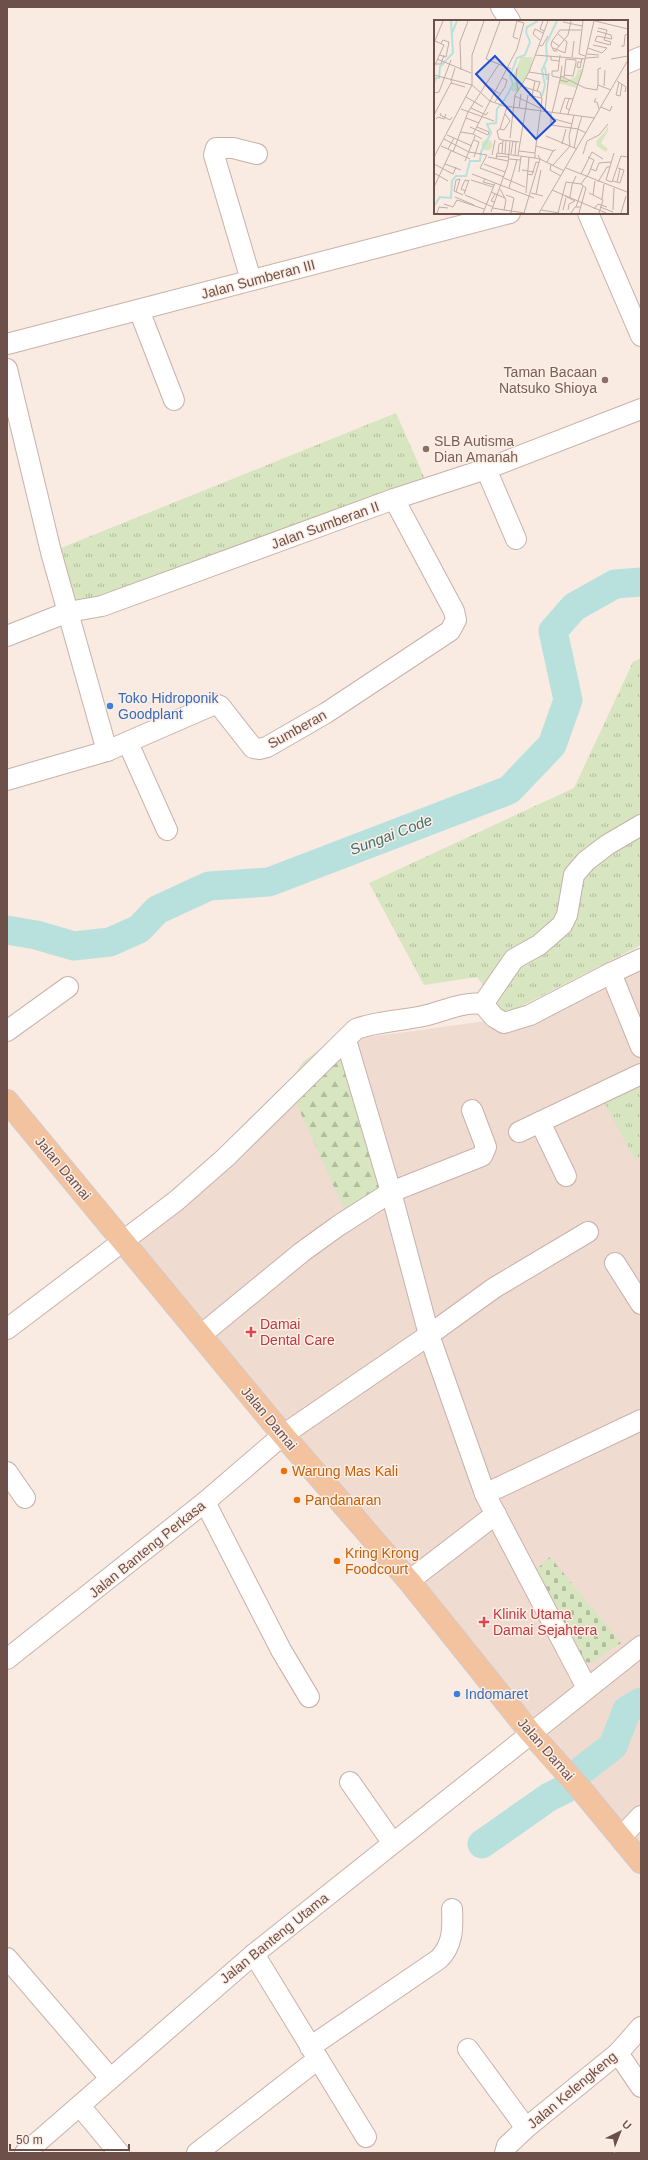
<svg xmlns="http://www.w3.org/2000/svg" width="648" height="2160" font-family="Arial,sans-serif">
  <defs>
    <pattern id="grass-tufts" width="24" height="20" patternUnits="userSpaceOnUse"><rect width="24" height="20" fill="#d7e5c1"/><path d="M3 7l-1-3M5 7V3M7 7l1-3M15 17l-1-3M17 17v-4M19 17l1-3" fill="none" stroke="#b3bc9f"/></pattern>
    <pattern id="forest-firs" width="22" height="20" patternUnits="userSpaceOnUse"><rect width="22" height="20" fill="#d7e5c1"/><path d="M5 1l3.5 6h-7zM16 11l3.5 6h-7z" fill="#b3bc9f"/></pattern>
    <pattern id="cemetery-stones" width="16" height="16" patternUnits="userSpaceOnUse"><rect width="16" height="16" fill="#d7e5c1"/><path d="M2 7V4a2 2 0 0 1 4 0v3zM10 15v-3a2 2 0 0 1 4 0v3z" fill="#b3bc9f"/></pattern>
  </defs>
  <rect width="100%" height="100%" fill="#f9ebe1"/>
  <!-- residential -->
  <path fill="#f0dbd0" d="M641 960V1849L582 1773 124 1241 346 1040 530 1015Z"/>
  <!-- grass -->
  <g fill="url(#grass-tufts)">
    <path d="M396 413 429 488 68 612 51 552Z"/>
    <path d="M641 658V945L504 1015 477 977 424 985 369 883 574 788 633 662Z"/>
    <path d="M641 1077V1156L635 1160 602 1099Z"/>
  </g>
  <!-- forest -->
  <path fill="url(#forest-firs)" d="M348 1028 360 1123 389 1183 347 1216 288 1085 303 1062Z"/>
  <!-- cemetery -->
  <path fill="url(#cemetery-stones)" d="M550 1557 621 1643 591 1663 574 1659 529 1576Z"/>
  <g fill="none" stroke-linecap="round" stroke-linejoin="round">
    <!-- river -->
    <g stroke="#b8e1de" stroke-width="29">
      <path d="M7 930 36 935 74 946 110 942 139 929 157 910 209 886 269 882 509 790 552 745 568 700 553 631 574 607 615 584 641 582"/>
      <path d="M578 1773 613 1746 627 1710 641 1702"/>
      <path d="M482 1844 549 1797 567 1788"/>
    </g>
    <defs>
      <g id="minor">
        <path d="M501 7 510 21"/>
        <path d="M627 63 641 57"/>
        <path d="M588 213 641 336"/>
        <path d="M251 280 214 155 216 148H233L257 154"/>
        <path d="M139 310 174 400"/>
        <path d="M7 344 510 213"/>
        <path d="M7 369 51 552 107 751"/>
        <path d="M486 469 516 539"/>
        <path d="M7 636 68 612 102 606 394 499 486 469 641 409"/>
        <path d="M128 743 167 830"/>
        <path d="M7 780 107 751 215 704 220 706 253 748 259 749 267 747 326 713 450 631 456 620 454 611 394 499"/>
        <path d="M641 959 611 973 641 1047"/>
        <path d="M483 1004 514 959 539 945 562 925 567 915 574 875 586 861 607 845 641 825"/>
        <path d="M7 1031 68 987"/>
        <path d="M346 1040 391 1192 429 1335 485 1494 587 1688"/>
        <path d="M540 1122 566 1176"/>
        <path d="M519 1132 641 1074"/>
        <path d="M615 1263 641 1304"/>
        <path d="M7 1329 176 1201 225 1158 356 1029C378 1021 400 1021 423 1016 442 1012 463 1001 483 1004L494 1017 504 1023 530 1015 611 973"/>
        <path d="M201 1335 302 1252 338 1226 391 1192 482 1156 486 1147 472 1110"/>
        <path d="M7 1472 25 1498"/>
        <path d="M485 1494 641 1420"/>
        <path d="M205 1502 281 1650 309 1697"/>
        <path d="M409 1581 496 1514"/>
        <path d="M7 1659 205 1502 283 1435 429 1335 494 1288 588 1232"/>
        <path d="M350 1782 392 1842"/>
        <path d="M622 1836 641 1816"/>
        <path d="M254 1954 366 2137"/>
        <path d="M7 1958 110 2078"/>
        <path d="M310 2047 439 1959C453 1945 453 1928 452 1909"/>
        <path d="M468 2049 526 2128"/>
        <path d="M618 2053 641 2087"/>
        <path d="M80 2106 119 2153"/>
        <path d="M25 2153 254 1954 641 1646"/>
        <path d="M197 2153 318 2059"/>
        <path d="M505 2153 507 2146 526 2128 618 2053 641 2027"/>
      </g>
      <path id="major" d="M7 1101 283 1435 409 1581 530 1732 579 1787 641 1862"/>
    </defs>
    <!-- minor casing -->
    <use href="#minor" stroke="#c8b1a9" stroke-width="22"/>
    <!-- major casing -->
    <use href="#major" stroke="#d4cac9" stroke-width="24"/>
    <!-- minor -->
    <use href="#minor" stroke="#fff" stroke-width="20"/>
    <!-- major -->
    <use href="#major" stroke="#f3c29e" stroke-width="22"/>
  </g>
  <!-- markers -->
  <g fill="#8d6e63" stroke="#fdefe6" stroke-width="1.5">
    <circle cx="605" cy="380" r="4"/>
    <circle cx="426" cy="449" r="4"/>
  </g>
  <g fill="#3f7fe0" stroke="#fdefe6" stroke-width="1.5">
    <circle cx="110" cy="706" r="4"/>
    <circle cx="457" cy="1694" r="4"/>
  </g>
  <g fill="#e0444e" stroke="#fdefe6" stroke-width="1.5">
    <path d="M249 1326h4v4h4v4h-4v4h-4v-4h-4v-4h4z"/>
    <path d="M482 1616h4v4h4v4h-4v4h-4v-4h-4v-4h4z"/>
  </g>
  <g fill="#e8710a" stroke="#fdefe6" stroke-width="1.5">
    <circle cx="284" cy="1471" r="4"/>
    <circle cx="297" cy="1500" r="4"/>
    <circle cx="337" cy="1561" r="4"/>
  </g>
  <g text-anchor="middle" stroke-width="3" stroke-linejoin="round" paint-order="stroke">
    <!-- street labels -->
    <g font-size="14" fill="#6e504a" stroke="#fdefe6">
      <text transform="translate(258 279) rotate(-15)" y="5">Jalan Sumberan III</text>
      <text transform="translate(325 525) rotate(-20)" y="5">Jalan Sumberan II</text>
      <text transform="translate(297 729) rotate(-29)" y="5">Sumberan</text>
      <text transform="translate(63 1168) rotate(50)" y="5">Jalan Damai</text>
      <text transform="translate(269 1418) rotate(50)" y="5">Jalan Damai</text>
      <text transform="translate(147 1549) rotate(-39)" y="5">Jalan Banteng Perkasa</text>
      <text transform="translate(546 1749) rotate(49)" y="5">Jalan Damai</text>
      <text transform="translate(274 1938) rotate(-39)" y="5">Jalan Banteng Utama</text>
      <text transform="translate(572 2090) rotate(-40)" y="5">Jalan Kelengkeng</text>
    </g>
    <!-- education labels -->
    <g font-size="14" fill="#785e54" stroke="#fdefe6" text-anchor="end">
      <text x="597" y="377">Taman Bacaan<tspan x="597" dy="16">Natsuko Shioya</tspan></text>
      <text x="434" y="446" text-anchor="start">SLB Autisma<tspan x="434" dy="16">Dian Amanah</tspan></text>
    </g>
    <!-- shop labels -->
    <g font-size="14" fill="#366cbe" stroke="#fdefe6" text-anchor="start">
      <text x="118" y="703">Toko Hidroponik<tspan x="118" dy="16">Goodplant</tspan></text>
      <text x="465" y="1699">Indomaret</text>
    </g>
    <!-- health labels -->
    <g font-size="14" fill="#be3a42" stroke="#fdefe6" text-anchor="start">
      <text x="260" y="1329">Damai<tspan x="260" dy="16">Dental Care</tspan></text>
      <text x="493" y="1619">Klinik Utama<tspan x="493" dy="16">Damai Sejahtera</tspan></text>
    </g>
    <!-- food labels -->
    <g font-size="14" fill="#c56008" stroke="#fdefe6" text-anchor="start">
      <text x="292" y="1476">Warung Mas Kali</text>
      <text x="305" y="1505">Pandanaran</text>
      <text x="345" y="1558">Kring Krong<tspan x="345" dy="16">Foodcourt</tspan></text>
    </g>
    <!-- water labels -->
    <g font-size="15" font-style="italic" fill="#407271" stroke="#fdefe6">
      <text transform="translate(391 835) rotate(-21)" y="5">Sungai Code</text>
    </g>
  </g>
  <!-- overview -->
  <g transform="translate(434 20)">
    <rect width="194" height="194" fill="#f9ebe1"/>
    <path d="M99 35 96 50 82 72 77 70 81 62 79 56 87 37H98ZM144 49 149 50 143 68 124 63 127 56 135 60 142 56ZM47.5 125a5.5 5.5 0 1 1 11 0a5.5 5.5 0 1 1-11 0Z" fill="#d7e5c1"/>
    <path d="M174 106V111L167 123 174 129 172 132 163 126 162 121 171 112Z" fill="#d7e5c1"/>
    <path fill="none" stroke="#b8e1de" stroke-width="2" d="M18 13 23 1M111 47 113 60M0 63 2 58H5L6 47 19 33 17 1M108 76 111 65 108 50 113 39 112 24 123 1M0 186 6 177 17 178 18 161 22 156H32L36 141H46L47 132 57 113 53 104 62 103 63 89 71 79 79 64 76 56 83 38 91 35 96 22 92 12 93 7 104 1"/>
    <path fill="none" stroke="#c1ada5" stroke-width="1" d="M66 1 52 39 77 49M83 1 79 17 84 19M109 1 106 9 110 11M149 1 145 34 151 36M161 1 194 9M129 2 148 6M164 8 173 10 170 20 177 22M163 11 177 15 178 19M106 20 99 14 101 9 109 13M118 21 117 25 120 31H123M177 22 176 25 161 21 163 16 178 19M0 23 9 1M105 25 108 26 114 16M125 26 118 21 126 10H147M187 26H190L191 15 194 14M119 28 131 33 133 22 123 13M154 28 168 33 173 28 159 25M122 30 134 15 137 1M153 34 165 35M5 35 12 37 15 22 9 20 7 23M101 35 151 39M126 35 124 51H118V56L127 58M117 36V40L125 41M138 37 140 21M152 38 165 37M3 39 37 53M177 39 194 36M147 42H144L143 47 146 48 148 38M2 44H7L10 35M128 46 126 60 133 62 135 60M0 47 10 25 1 21M83 48 82 55 84 71M27 50 26 22 34 1M95 52 114 55M0 55 38 65 56 81 70 86 161 98M130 55 139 56 142 43M127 56 151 68 163 70 164 65 177 70M130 57 132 39 142 40V43M92 58 101 61 98 76M17 61 21 48M101 61 106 62 103 71M183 61 192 67 191 72M185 62 182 75 186 76 188 64M17 63 31 67M52 65 66 74M164 65V49L167 48M170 66 171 50M0 73 5 72 17 40M95 75 107 78M81 76 106 88M32 77 49 87M162 78 160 82H163L165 89M135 79 132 88 136 90M61 82 71 67 73 60 68 58M167 87 176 91 178 86M37 88 52 95 54 92M85 88 87 74M27 89 60 101M111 91 115 53M7 93 6 95 16 100 18 97M117 93V105L144 109 152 113M118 93 126 60M126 93 131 78 139 79M134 94 148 52 160 1M0 95 18 61M32 98 45 103M117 98 138 104M2 99 4 97 10 99 12 94M36 107 54 115M43 107 55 112 54 115M66 109 70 110 76 101 71 94M144 109 148 96M27 112 39 114M13 115 38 126M112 116 143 129M76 118 81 75 87 66M10 119 35 132 53 135 46 148 70 157M48 119 39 114 83 29 90 3 83 1M40 120 45 122 40 137M69 120 65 119 63 111 66 109 73 87M69 120 85 122M128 124 132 109M7 126 36 139M102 126 120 131 122 129M136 126 135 116 140 95M140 128 144 109M14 129 20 118M85 131 101 133M19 132 34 92 65 44M64 133 65 124 68 123M68 133 69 120M180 133 172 160 178 162 187 136 194 137M71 134 72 120M77 134 79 121M149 134 153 121 165 115 174 104M58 135 61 120M81 135 82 121M84 135 94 75M104 135 106 139 130 151M62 136 75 137M0 137 38 65V35L50 1M54 137 74 141M62 139 63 133 101 138M75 139 87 140M31 141 41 116M113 142 119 131M0 144 19 154 22 147M11 144 27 150M50 144 71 152M117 144 116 150 127 156M119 145 136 126M132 148 193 172M157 149 162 151 165 143 177 142M88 150 100 152M85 152 87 136M0 153 14 161M38 154 100 178M94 154 98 155 102 142 105 143M147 154 158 132 169 139M70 158 91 167M51 159 49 162 60 165M37 160 59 167M179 161 186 163 190 150 184 148M164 162 173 147H176M183 162 186 149M0 167 17 131M75 168 83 140M118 170 172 193M32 171 27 169 31 160 35 161M22 172 26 159 22 160 20 171 29 175M57 172 71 178M92 173 95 137M97 173 109 176M155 173 169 180 165 193M30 174 35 160M102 174 107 150M31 175 59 187M72 175 80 178 77 193M159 175 161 161M131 176 141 181 135 184 134 190M21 177 40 185M136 177 138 165 142 156M168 179 170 164M61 182 57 181 61 174M10 184 19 187 23 180 50 189M142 187 149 166M166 187 179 192M59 188 70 190 72 180 66 169M160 189 164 184 173 187M70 190 91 193M107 190 125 193M129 190 132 178M179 190 180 168M57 192 74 144 76 121M3 193 5 187 14 188M49 193 61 163M90 193 106 139 101 138V133L108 79 106 72 87 66 95 52 114 1M105 193 194 40M124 193 132 162 147 164 155 153 160 140 154 137M137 193 141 187H146M145 193 152 168 147 164M187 193 192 176"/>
    <path fill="#1d4ed8" fill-opacity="0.15" stroke="#1d4ed8" stroke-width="2" d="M61 36 121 101 102 119 42 54Z"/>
    <rect width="194" height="194" fill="none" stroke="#6e504a" stroke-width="2"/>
  </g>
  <!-- border -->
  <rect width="648" height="2160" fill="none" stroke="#6e504a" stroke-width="16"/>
  <!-- north arrow -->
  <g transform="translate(620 2132) rotate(43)" stroke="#fdefe6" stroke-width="3" paint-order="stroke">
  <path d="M0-3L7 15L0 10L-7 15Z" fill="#6e504a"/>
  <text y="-6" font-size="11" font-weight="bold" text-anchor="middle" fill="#6e504a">U</text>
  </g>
  <!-- scale -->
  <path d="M10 2144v6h119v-6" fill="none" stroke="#6e504a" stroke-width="2"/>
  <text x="16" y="2144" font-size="12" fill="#6e504a" stroke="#fdefe6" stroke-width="3" paint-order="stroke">50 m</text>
</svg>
